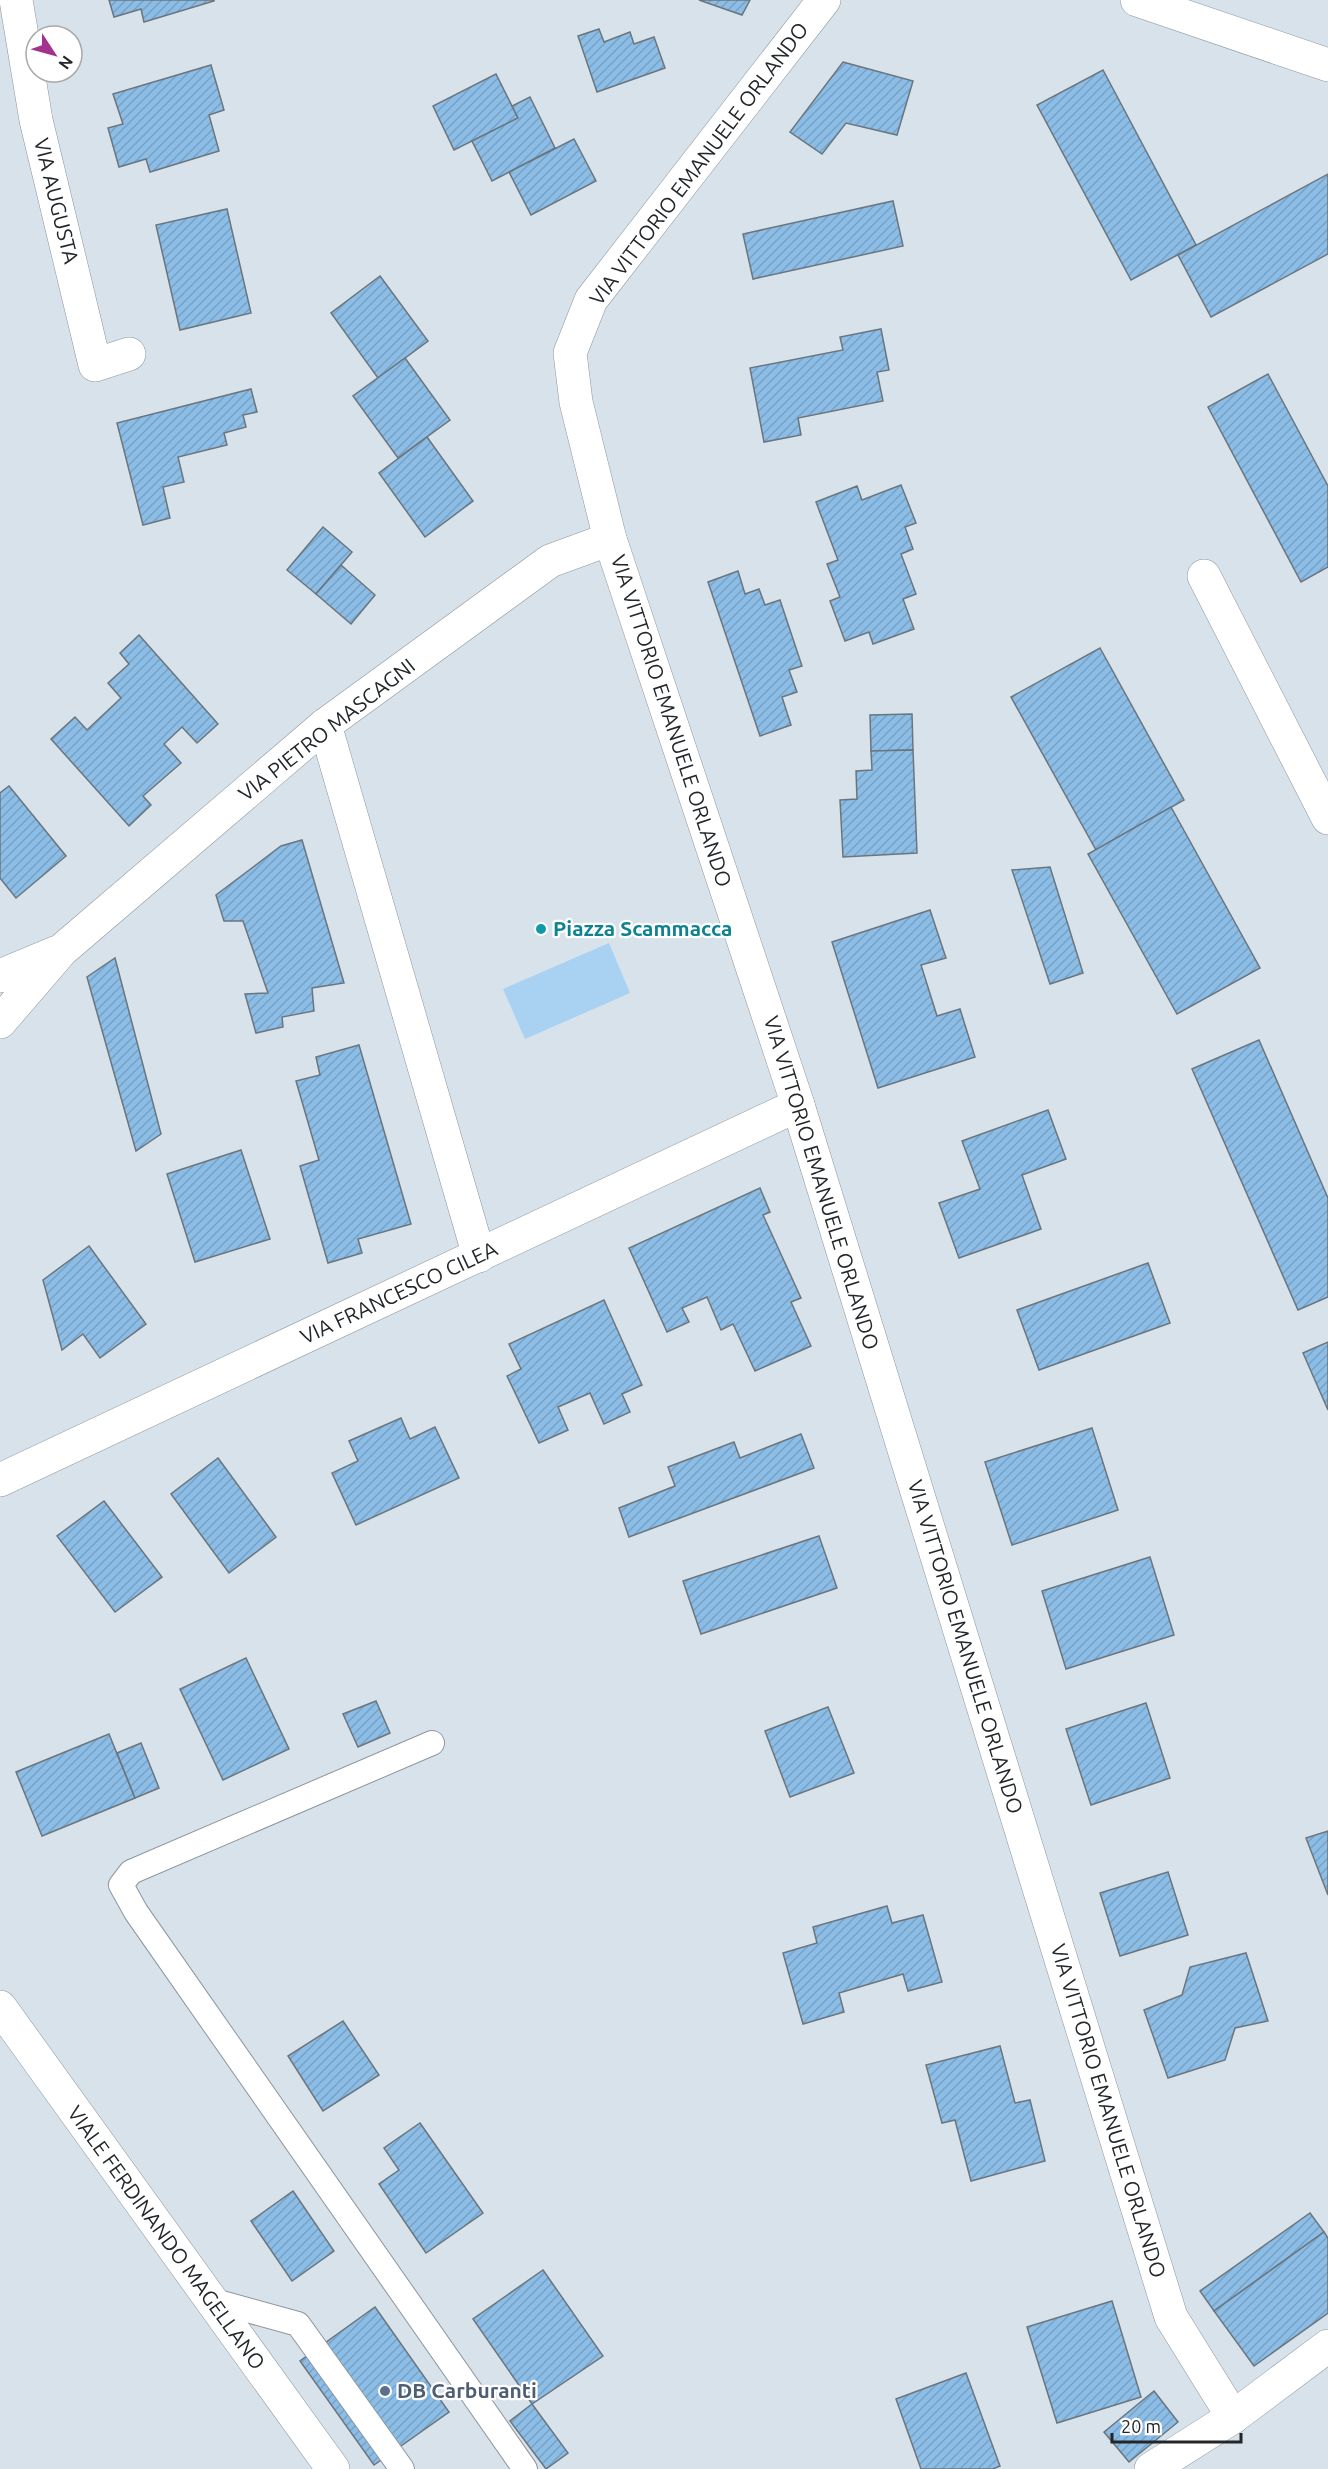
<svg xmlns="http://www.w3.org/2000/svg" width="1328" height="2469" font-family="Ubuntu,sans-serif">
  <defs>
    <pattern id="building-hatch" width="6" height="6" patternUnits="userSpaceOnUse" patternTransform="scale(1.5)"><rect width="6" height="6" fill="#8bbde6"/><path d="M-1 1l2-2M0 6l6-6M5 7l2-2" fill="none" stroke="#78a2c5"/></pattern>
  </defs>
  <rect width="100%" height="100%" fill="#d7e2ea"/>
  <!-- green -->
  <path fill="#a9d1f1" d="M609 943 630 993 525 1039 503 989Z"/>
  <!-- building -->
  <g fill="url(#building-hatch)" stroke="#6b757d" stroke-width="1.5">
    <path d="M109 0H214V1L144 22 141 9 114 17Z"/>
    <path d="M699 0H750L742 15Z"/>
    <path d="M599 29 604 42 630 32 634 44 654 37 665 68 597 92 578 36Z"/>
    <path d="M843 62 913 81 897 135 846 123 822 154 790 132Z"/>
    <path d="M211 65 224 110 209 115 219 151 150 172 146 159 119 167 108 128 123 124 113 94Z"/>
    <path d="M1103 70 1196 245 1131 280 1037 105Z"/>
    <path d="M496 74 518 118 454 150 433 106Z"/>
    <path d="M530 97 555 148 492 181 472 141 518 118 512 106Z"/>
    <path d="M574 139 596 181 531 215 509 172Z"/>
    <path d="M1328 174V254L1211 317 1178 255Z"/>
    <path d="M893 201 903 246 753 279 743 234Z"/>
    <path d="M227 209 251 313 180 330 156 225Z"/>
    <path d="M380 276 428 341 378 378 331 313Z"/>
    <path d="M881 329 889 370 877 372 883 401 798 418 801 435 764 442 750 368 843 350 840 337Z"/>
    <path d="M405 358 450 420 398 458 353 396Z"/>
    <path d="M1268 374 1328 486V567L1301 582 1208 407Z"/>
    <path d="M251 389 257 412 243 415 246 427 224 433 227 445 178 457 184 482 163 487 170 518 143 525 117 423Z"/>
    <path d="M427 437 473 501 425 537 379 473Z"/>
    <path d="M901 485 916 523 905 527 913 549 901 554 916 594 903 599 914 629 873 644 869 632 845 641 830 601 840 597 827 564 838 560 816 502 857 486 862 500Z"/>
    <path d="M323 527 352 552 316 594 287 570Z"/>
    <path d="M341 565 375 595 351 624 316 594Z"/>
    <path d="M738 571 745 594 759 589 765 605 780 600 802 666 789 670 797 692 782 697 791 725 760 736 708 582Z"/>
    <path d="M139 635 218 724 197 743 182 727 164 744 181 763 143 796 151 805 129 826 51 739 75 717 87 730 121 698 108 683 129 664 120 653Z"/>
    <path d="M1100 648 1184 800 1096 850 1011 697Z"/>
    <path d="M912 714 913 750 871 751 870 715Z"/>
    <path d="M913 750 917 853 843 857 840 800 857 799 856 771 872 770 871 751Z"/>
    <path d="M9 786 66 856 16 898 0 878V793Z"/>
    <path d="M1171 807 1260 968 1177 1014 1088 854Z"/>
    <path d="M302 840 344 983 312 988 314 1011 282 1017 283 1027 256 1033 245 994 268 993 243 921H224L216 895 281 846Z"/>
    <path d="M1050 867 1083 973 1050 984 1012 870Z"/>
    <path d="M930 910 946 958 921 965 937 1016 960 1009 975 1057 878 1088 832 942Z"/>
    <path d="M115 958 161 1134 136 1151 87 977Z"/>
    <path d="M1259 1040 1328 1198V1297L1298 1310 1192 1069Z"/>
    <path d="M359 1045 411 1224 358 1239 362 1253 328 1263 300 1166 319 1160 296 1081 320 1075 316 1057Z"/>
    <path d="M1048 1110 1066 1159 1022 1175 1041 1229 959 1258 939 1203 980 1189 962 1141Z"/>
    <path d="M241 1150 270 1239 195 1262 167 1174Z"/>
    <path d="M760 1188 770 1212 763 1215 801 1298 791 1302 811 1346 755 1371 733 1324 721 1330 707 1297 682 1308 689 1322 667 1332 629 1248Z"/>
    <path d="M89 1246 146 1324 100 1358 83 1334 62 1350 43 1280Z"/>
    <path d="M1148 1263 1170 1323 1039 1370 1017 1310Z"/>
    <path d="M604 1300 642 1385 622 1394 630 1412 604 1424 590 1393 558 1407 568 1430 539 1443 507 1376 521 1369 509 1344Z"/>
    <path d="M1328 1342V1410L1303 1353Z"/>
    <path d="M401 1418 410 1439 435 1427 459 1478 356 1525 332 1473 358 1461 349 1441Z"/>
    <path d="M1092 1428 1118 1510 1012 1545 985 1462Z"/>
    <path d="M801 1434 814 1468 629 1537 619 1508 675 1486 668 1467 734 1442 740 1458Z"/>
    <path d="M218 1458 276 1537 229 1573 171 1494Z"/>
    <path d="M104 1501 162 1577 115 1612 57 1536Z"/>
    <path d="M819 1536 837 1588 701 1634 683 1581Z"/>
    <path d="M1150 1557 1174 1635 1066 1669 1042 1591Z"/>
    <path d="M246 1658 289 1749 223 1780 180 1689Z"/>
    <path d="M376 1701 390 1733 358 1747 343 1714Z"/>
    <path d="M1146 1703 1170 1778 1091 1805 1066 1729Z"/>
    <path d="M828 1707 854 1773 790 1797 765 1731Z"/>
    <path d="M109 1734 135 1798 42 1836 16 1772Z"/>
    <path d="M141 1743 159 1788 135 1798 117 1753Z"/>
    <path d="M1328 1831V1895L1306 1838Z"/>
    <path d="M1168 1872 1188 1935 1120 1956 1100 1893Z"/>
    <path d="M887 1906 892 1923 923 1915 942 1982 908 1991 903 1974 839 1993 844 2012 803 2024 783 1953 817 1943 813 1927Z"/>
    <path d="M1246 1953 1268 2021 1235 2028 1225 2060 1168 2078 1144 2010 1182 1995 1190 1967Z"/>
    <path d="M343 2021 379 2075 323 2111 288 2056Z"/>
    <path d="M1000 2046 1015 2103 1030 2100 1045 2161 971 2181 955 2120 942 2123 926 2065Z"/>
    <path d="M420 2123 483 2213 426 2253 379 2184 399 2170 384 2148Z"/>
    <path d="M293 2191 334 2251 292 2281 251 2221Z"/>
    <path d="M1310 2213 1324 2232 1214 2311 1200 2291Z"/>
    <path d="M1324 2232 1328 2238V2313L1254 2366 1214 2311Z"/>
    <path d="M543 2270 603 2356 532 2404 473 2319Z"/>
    <path d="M1112 2301 1141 2397 1057 2423 1027 2327Z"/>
    <path d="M375 2307 449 2412 374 2465 300 2361Z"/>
    <path d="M966 2373 1000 2466 993 2469H921L896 2399Z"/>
    <path d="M1154 2391 1178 2422 1129 2462 1104 2432Z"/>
    <path d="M532 2404 568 2453 546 2469 510 2421Z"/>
  </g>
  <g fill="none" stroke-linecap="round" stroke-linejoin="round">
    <defs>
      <g id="service">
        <path d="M432 1743 131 1872 121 1885 136 1912 525 2469"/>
        <path d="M211 2300 298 2324 402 2469"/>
      </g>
      <g id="minor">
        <path d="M16 0 36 120 95 365 129 354"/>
        <path d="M824 0 591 300 570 353 576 402 610 539 798 1105 1171 2317 1233 2417"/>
        <path d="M1137 0 1328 65"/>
        <path d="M1204 576 1328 818"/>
        <path d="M325 725 479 1256"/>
        <path d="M0 976 55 953"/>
        <path d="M0 1022 62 950 325 725 550 561 610 539"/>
        <path d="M0 1480 798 1105"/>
      </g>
      <path id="tertiary" d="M1151 2469 1233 2417 1328 2346"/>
      <path id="secondary" d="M0 2007 333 2469"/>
    </defs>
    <!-- service casing -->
    <use href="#service" stroke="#8d969f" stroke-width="26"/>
    <!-- minor casing -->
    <use href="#minor" stroke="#8d969f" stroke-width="34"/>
    <!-- tertiary casing -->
    <use href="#tertiary" stroke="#8d969f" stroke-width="34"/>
    <!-- secondary casing -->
    <use href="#secondary" stroke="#8d969f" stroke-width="34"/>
    <!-- service -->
    <use href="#service" stroke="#fff" stroke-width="24"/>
    <!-- minor -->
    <use href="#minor" stroke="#fff" stroke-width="33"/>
    <!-- tertiary -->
    <use href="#tertiary" stroke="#fff" stroke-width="33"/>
    <!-- secondary -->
    <use href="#secondary" stroke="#fff" stroke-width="33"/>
  </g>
  <!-- markers -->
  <circle fill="#0f9aa8" stroke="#fff" stroke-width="2" cx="541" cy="929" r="6"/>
  <circle fill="#5c6f8a" stroke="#fff" stroke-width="2" cx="385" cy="2391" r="6"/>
  <g text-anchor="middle" stroke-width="4.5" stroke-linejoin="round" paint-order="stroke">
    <!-- street labels -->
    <g font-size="21" fill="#23272a" stroke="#fff">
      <text transform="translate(699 164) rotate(-53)" y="7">VIA VITTORIO EMANUELE ORLANDO</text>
      <text transform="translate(56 201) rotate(76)" y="7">VIA AUGUSTA</text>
      <text transform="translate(671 721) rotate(72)" y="7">VIA VITTORIO EMANUELE ORLANDO</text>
      <text transform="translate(327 730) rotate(-38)" y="7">VIA PIETRO MASCAGNI</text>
      <text transform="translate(821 1183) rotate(73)" y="7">VIA VITTORIO EMANUELE ORLANDO</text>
      <text transform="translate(399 1293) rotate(-25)" y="7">VIA FRANCESCO CILEA</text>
      <text transform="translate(965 1647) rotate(73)" y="7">VIA VITTORIO EMANUELE ORLANDO</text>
      <text transform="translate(1108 2111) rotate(73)" y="7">VIA VITTORIO EMANUELE ORLANDO</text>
      <text transform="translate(166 2238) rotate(54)" y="7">VIALE FERDINANDO MAGELLANO</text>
    </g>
    <!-- culture labels -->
    <g font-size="21" font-weight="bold" fill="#0d838f" stroke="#fff" text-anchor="start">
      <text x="553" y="936">Piazza Scammacca</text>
    </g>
    <!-- service labels -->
    <g font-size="21" font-weight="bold" fill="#4e5e75" stroke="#fff" text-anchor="start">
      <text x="397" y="2398">DB Carburanti</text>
    </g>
  </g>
  <!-- north arrow -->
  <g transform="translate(54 54) rotate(126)"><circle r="28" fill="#ffffff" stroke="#a7a9aa" stroke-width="1.5"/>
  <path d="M0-4.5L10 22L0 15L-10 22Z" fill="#a3328f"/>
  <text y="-9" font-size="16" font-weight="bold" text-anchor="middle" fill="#23272a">N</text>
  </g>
  <!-- scale -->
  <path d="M1112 2433v9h129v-9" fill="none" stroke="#23272a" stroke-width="3"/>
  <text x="1121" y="2433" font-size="18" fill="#23272a" stroke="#ffffff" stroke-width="4.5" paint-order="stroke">20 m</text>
</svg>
